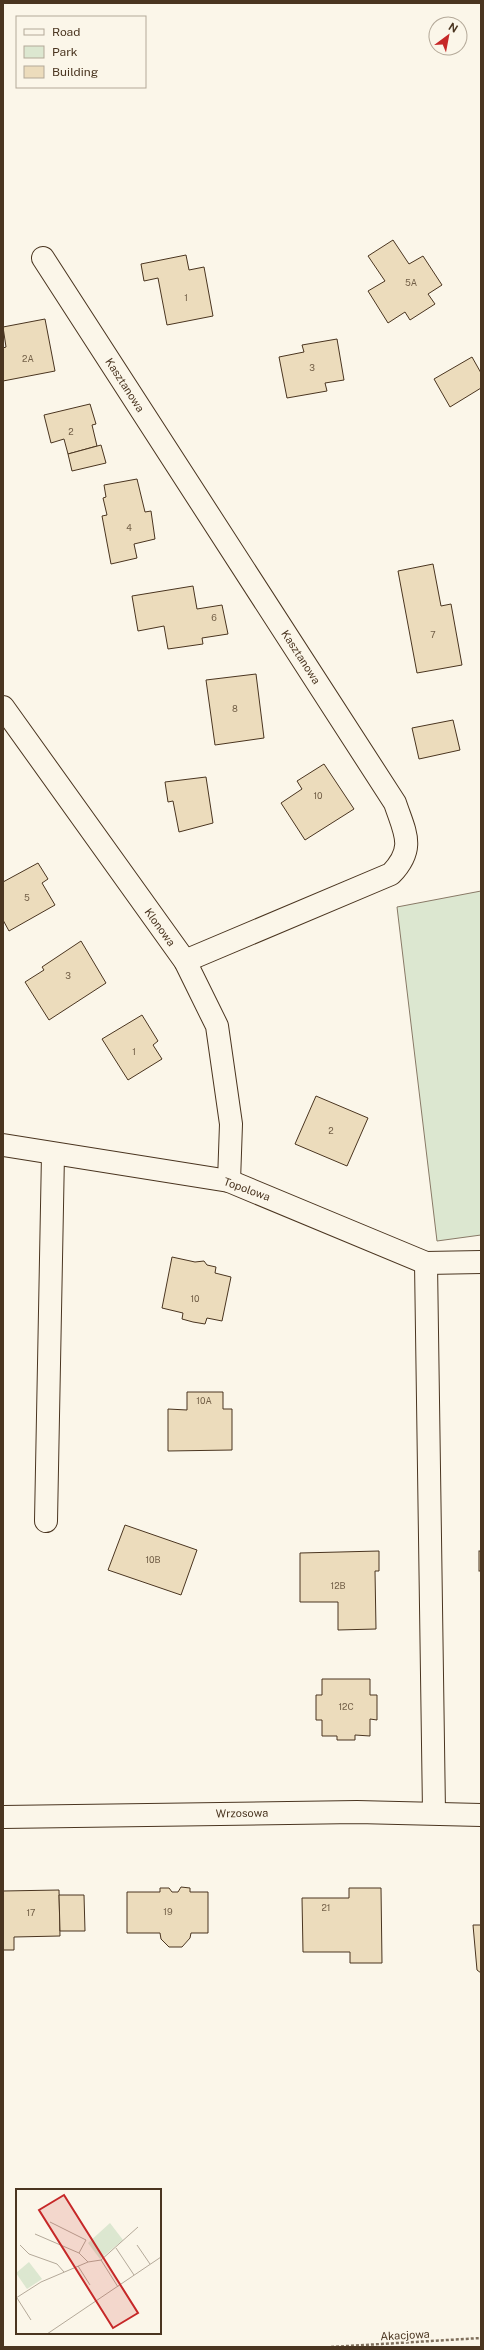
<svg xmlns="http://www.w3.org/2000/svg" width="484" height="2350" font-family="'Public Sans',sans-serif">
  <rect width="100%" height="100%" fill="#fbf6e9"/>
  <!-- green -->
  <path fill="#dce7d0" stroke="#887966" d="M481 891V1235L437 1241 397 907Z"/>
  <!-- building -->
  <g fill="#ecdcbc" stroke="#4a3520">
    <path d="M393 240 409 264 423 256 442 285 428 294 435 304 410 320 405 312 388 323 368 291 385 281 368 256Z"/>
    <path d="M186 255 189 270 204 267 213 316 167 325 158 278 144 281 141 264Z"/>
    <path d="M45 319 55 371 3 381V348L6 347 3 327Z"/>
    <path d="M337 339 344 380 325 383 327 391 287 398 279 357 304 352 302 345Z"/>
    <path d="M472 357 481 373V388L450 407 434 379Z"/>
    <path d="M90 404 96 424 92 425 97 446 68 454 64 439 51 443 44 415Z"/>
    <path d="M101 445 106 463 72 471 68 454Z"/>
    <path d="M137 479 145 512 151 511 155 539 134 544 137 558 111 564 102 516 107 515 103 498 106 497 104 485Z"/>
    <path d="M433 564 441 606 451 604 462 665 417 673 398 571Z"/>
    <path d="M193 586 197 609 222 605 228 634 202 638 203 644 168 649 164 626 138 631 132 596Z"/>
    <path d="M256 674 264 738 215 745 206 680Z"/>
    <path d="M453 720 460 750 419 759 412 728Z"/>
    <path d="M324 764 354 809 305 840 281 803 302 789 297 781Z"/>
    <path d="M206 777 213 823 179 832 173 801 168 802 165 782Z"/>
    <path d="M38 863 48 879 42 883 55 905 9 931 3 920V882Z"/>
    <path d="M81 941 106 983 49 1020 25 982 44 970 42 967Z"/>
    <path d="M142 1015 158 1041 153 1045 162 1059 128 1080 102 1039Z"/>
    <path d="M316 1096 368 1118 347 1166 295 1144Z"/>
    <path d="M172 1257 195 1262 204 1261 207 1265 216 1267 215 1273 231 1277 222 1321 207 1318 205 1324 193 1322 182 1319 183 1313 162 1308Z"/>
    <path d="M187 1392H223V1409H232V1450L168 1451V1409L187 1410Z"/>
    <path d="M125 1525 197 1550 181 1595 108 1570Z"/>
    <path d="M379 1551V1571H375L376 1629 338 1630V1602H300V1553Z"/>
    <rect x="479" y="1551" width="2" height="20"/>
    <path d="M322 1679H370V1695H377V1720L370 1719V1736L355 1735V1740H337V1736H322V1720H316V1695H322Z"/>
    <path d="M181 1887 190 1888V1892H208V1933H191L190 1938 182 1947H169L161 1939 160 1933H127V1892H160V1888H169L172 1892H178Z"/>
    <path d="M349 1888H381L382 1963H350V1952H303L302 1898H349Z"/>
    <path d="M59 1890 60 1936 14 1937V1950H3V1891Z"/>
    <path d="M59 1895H84L85 1931H60Z"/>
    <path d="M473 1925H481V1973L477 1970Z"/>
  </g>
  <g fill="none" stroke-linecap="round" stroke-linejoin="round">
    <defs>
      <g id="minor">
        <path d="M43 258 395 803C405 833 416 848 391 874L185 961"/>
        <path d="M3 707 185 961 217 1026 231 1124 229 1181"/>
        <path d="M3 1145 229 1181 426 1263 481 1262"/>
        <path d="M426 1263 434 1812"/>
        <path d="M46 1521 53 1154"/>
        <path d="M3 1817 357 1812 481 1815"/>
      </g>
    </defs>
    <!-- minor casing -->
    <use href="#minor" stroke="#4a3520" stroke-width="24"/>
    <!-- path -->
    <path stroke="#7f6f5c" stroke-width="2.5" stroke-dasharray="3 2" stroke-linecap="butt" d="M331 2347 481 2338"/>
    <!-- minor -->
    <use href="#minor" stroke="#fbf6e9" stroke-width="22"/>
  </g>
  <g text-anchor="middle" stroke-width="3" stroke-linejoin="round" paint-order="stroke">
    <!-- number labels -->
    <g font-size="9" fill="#725f47">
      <text x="411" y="286">5A</text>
      <text x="186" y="301">1</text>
      <text x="28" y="362">2A</text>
      <text x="312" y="371">3</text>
      <text x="71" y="435">2</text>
      <text x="129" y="531">4</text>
      <text x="214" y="621">6</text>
      <text x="433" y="638">7</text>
      <text x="235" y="712">8</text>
      <text x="318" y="799">10</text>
      <text x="27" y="901">5</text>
      <text x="68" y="979">3</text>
      <text x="134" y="1055">1</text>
      <text x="331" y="1134">2</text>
      <text x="195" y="1302">10</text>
      <text x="204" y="1404">10A</text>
      <text x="153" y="1563">10B</text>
      <text x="338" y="1589">12B</text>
      <text x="346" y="1710">12C</text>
      <text x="326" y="1911">21</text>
      <text x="168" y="1915">19</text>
      <text x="31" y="1916">17</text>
    </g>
    <!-- street labels -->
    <g font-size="11" fill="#4a3520" stroke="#fbf6e9">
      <text transform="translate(125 385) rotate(57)" y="4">Kasztanowa</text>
      <text transform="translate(301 657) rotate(57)" y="4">Kasztanowa</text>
      <text transform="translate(160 927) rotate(54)" y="4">Klonowa</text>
      <text transform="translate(247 1189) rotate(20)" y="4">Topolowa</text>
      <text transform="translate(242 1813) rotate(-1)" y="4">Wrzosowa</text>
      <text transform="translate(405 2335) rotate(-3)" y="4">Akacjowa</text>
    </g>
  </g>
  <!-- overview -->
  <g transform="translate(16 2189)">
    <rect width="145" height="145" fill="#fbf6e9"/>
    <path d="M94 34 107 51 84 70 72 54ZM13 73 26 90 11 100 0 84Z" fill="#dce7d0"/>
    <path fill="none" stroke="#b4a999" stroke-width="1" d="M34 33 70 51 63 64M19 45 63 64 72 73M4 56 13 65 41 75 48 83M121 56 134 75M100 59 118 86M85 71 102 98M62 77 74 96M0 109 25 93 72 73 85 71 122 38M1 109 15 131M31 145 145 68"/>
    <path fill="#c62828" fill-opacity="0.15" stroke="#c62828" stroke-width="2" d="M48 6 122 124 97 139 23 21Z"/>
    <rect width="145" height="145" fill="none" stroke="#4a3520" stroke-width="2"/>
  </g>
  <!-- border -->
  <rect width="484" height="2350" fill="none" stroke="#4a3520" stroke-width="8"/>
  <!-- legend -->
  <rect x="16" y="16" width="130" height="72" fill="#fbf6e9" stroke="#b4a999"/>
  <rect x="24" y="29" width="20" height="6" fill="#fbf6e9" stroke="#b4a999"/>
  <text x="52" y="36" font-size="12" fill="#4a3520">Road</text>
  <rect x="24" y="46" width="20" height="12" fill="#dce7d0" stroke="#b4a999"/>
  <text x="52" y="56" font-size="12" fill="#4a3520">Park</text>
  <rect x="24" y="66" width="20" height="12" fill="#ecdcbc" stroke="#b4a999"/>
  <text x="52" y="76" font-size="12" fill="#4a3520">Building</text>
  <!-- north arrow -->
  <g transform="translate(448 36) rotate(32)"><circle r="19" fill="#fbf6e9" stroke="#b4a999"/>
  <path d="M0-3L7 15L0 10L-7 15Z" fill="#c62828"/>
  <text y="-6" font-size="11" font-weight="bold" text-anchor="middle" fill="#4a3520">N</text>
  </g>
</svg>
